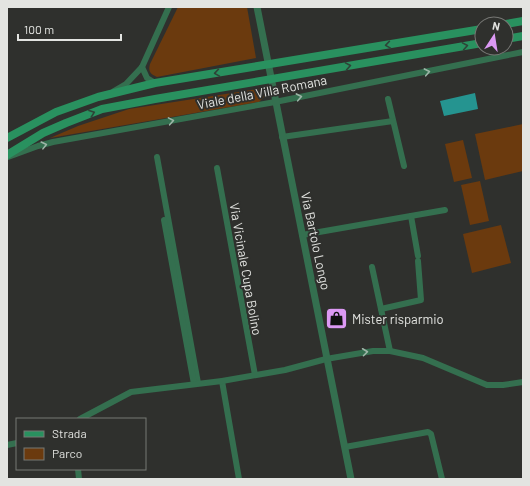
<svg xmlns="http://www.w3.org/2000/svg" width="530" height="486" font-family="Barlow,sans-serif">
  <rect width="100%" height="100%" fill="#2f302d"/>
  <!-- green -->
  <g fill="#6b3a0e">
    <path d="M178 7H247L256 58 157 77C150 74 148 71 150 64Z"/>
    <path d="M264 88V97L259 102 50 138 78 126 129 109Z"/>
    <path d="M523 124V171L485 180 475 134Z"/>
    <path d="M463 140 472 178 454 182 445 144Z"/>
    <path d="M480 181 489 221 470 225 461 185Z"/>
    <path d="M501 225 511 263 472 273 463 234Z"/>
  </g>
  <!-- water -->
  <path fill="#259490" d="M475 93 478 109 444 116 440 101Z"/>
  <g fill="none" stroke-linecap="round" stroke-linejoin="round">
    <!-- minor -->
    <g stroke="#346f4f" stroke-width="6">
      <path d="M142 67 147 78 155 83"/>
      <path d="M114 91 126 84 142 67 169 7"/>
      <path d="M388 99 404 166"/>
      <path d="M282 137 393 121"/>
      <path d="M8 157 38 146 53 142 275 102 523 52"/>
      <path d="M157 157 198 383"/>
      <path d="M217 168 255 375"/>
      <path d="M411 216 418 256"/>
      <path d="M164 220 194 384"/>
      <path d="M302 235 445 210"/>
      <path d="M372 267 390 351"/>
      <path d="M381 309 421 300 418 261"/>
      <path d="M222 381 239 479"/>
      <path d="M80 419 131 392 222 381 285 370 326 359 373 351H390L423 358 487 385H503L523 382"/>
      <path d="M7 445 17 443"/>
      <path d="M345 447 428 432 431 434 442 479"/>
      <path d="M78 469 79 479"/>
    </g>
    <!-- tertiary -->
    <path stroke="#346f4f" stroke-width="7" d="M257 7 351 479"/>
    <!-- secondary -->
    <g stroke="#29915f" stroke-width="8">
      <path d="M506 24 523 21"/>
      <path d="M506 39 523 36"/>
      <path d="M7 138 56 112 98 97 155 83 482 29"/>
      <path d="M7 155 43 133 66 123 102 109 155 99 482 43"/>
    </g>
  </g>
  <!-- one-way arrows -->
  <defs><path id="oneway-chevron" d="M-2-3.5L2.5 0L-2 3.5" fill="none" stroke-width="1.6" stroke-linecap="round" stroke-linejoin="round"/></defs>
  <g stroke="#2e4337">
    <use href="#oneway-chevron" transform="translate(388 45) rotate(171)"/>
    <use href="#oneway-chevron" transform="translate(465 46) rotate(-10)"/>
    <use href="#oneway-chevron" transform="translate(348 66) rotate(-10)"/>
    <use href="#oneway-chevron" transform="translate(217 73) rotate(171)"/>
    <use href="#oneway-chevron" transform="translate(92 113) rotate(-20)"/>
  </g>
  <g stroke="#9db5a7">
    <use href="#oneway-chevron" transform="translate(427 72) rotate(-11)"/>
    <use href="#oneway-chevron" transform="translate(299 97) rotate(-11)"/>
    <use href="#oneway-chevron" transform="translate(171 121) rotate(-10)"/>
    <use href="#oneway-chevron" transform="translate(44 145) rotate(-14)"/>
    <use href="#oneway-chevron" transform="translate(365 352) rotate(-7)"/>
  </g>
  <!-- icons -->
  <defs>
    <symbol id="shop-square" viewBox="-11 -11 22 22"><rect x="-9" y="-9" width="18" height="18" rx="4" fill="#dc99f4" stroke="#2f302d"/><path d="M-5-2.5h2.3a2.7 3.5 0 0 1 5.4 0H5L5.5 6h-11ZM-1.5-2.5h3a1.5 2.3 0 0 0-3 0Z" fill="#111"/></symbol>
  </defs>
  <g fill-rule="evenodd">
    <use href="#shop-square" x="324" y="306" width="25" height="25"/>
  </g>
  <g text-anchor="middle" stroke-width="4" stroke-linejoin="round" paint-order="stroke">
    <!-- street labels -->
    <g font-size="13" fill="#e3e4e1" stroke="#2f302d">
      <text transform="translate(262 92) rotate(-11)" y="5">Viale della Villa Romana</text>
      <text transform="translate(316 241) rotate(78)" y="5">Via Bartolo Longo</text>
      <text transform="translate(246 269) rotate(80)" y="5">Via Vicinale Cupa Bolino</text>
    </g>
    <!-- poi labels -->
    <g font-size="13" fill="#e3e4e1" stroke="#2f302d" text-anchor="start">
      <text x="352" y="324">Mister risparmio</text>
    </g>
  </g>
  <!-- border -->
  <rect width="530" height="486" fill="none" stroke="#e3e4e1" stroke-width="16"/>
  <!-- legend -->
  <rect x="16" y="418" width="130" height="52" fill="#2f302d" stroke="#777875"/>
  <rect x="24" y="431" width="20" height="6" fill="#29915f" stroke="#777875"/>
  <text x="52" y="438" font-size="12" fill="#e3e4e1">Strada</text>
  <rect x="24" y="448" width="20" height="12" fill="#6b3a0e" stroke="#777875"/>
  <text x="52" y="458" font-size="12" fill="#e3e4e1">Parco</text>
  <!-- north arrow -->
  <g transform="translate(494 36) rotate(12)"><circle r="19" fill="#2f302d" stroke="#777875"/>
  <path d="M0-3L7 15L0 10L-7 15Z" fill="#dc99f4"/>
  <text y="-6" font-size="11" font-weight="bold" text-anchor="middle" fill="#e3e4e1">N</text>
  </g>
  <!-- scale -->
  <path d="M18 34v6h103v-6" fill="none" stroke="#e3e4e1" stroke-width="2"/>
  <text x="24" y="34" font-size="12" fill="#e3e4e1" stroke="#2f302d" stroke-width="3" paint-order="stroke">100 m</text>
</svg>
